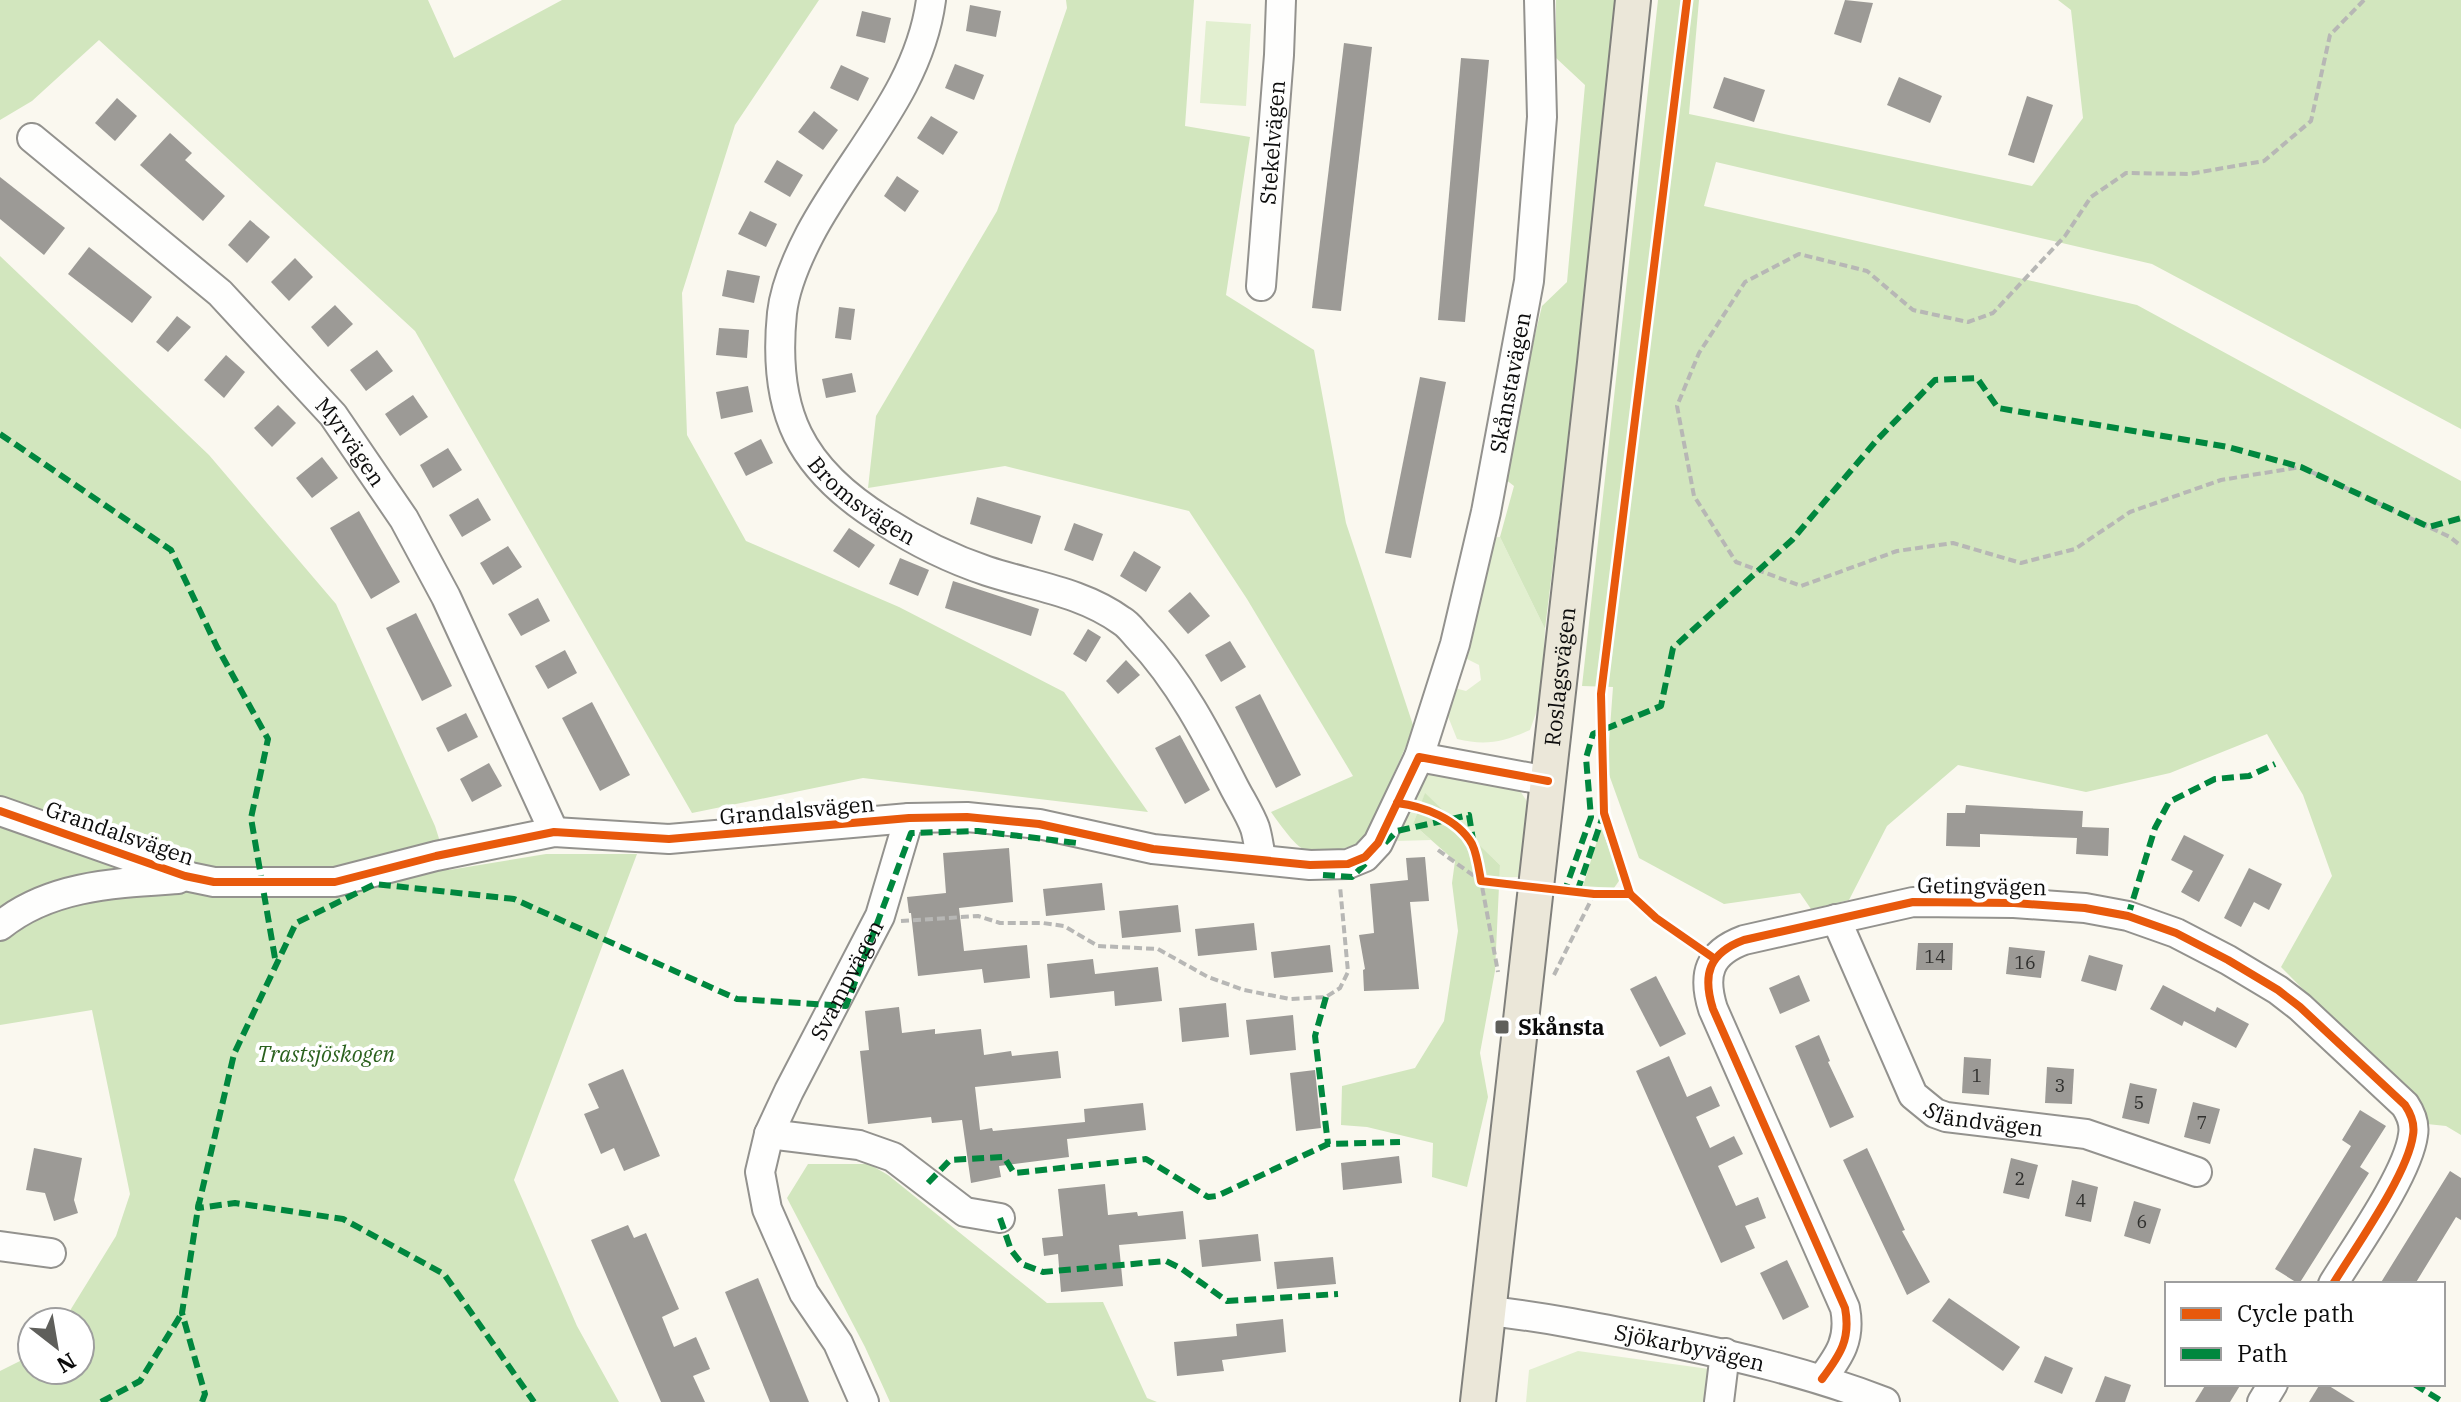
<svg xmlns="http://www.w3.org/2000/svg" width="2461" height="1402" font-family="'IBM Plex Serif',serif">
  <rect width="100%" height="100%" fill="#faf8ef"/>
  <!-- green -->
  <g fill="#e2efd0">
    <path d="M1206 21 1251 24 1246 106 1200 103Z"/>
    <path d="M1500 537 1545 629 1542 696 1530 730C1503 742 1486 746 1457 739L1447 714V686L1466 691 1481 680 1479 665 1465 658 1486 538Z"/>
    <path d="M1432 773 1517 786 1528 803 1524 877H1499L1500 865 1425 794 1413 824 1431 840 1397 841 1420 781Z"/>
    <path d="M1578 1351 1709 1369 1706 1402H1526L1529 1370Z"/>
  </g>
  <!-- forest -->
  <g fill="#d2e6be">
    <path d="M0 0H428L454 58 562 0H819L735 125 682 293 687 435 746 541 899 607 1064 692 1148 812 863 778 692 813 415 331 99 40 32 101 0 120Z"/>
    <path d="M1066 0H1194L1185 126 1250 137 1226 295 1314 350 1346 523 1414 728 1363 843C1305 859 1306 860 1271 812L1353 776 1247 599 1189 511 1005 466 868 488 876 416 997 211 1067 8Z"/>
    <path d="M1556 0H1617L1590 262 1545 629 1500 537 1514 486 1501 476 1542 306 1567 282 1585 85 1556 58Z"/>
    <path d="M1658 0H1699L1689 114 2032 186 2083 118 2071 10 2058 0H2461V429L2152 264 1716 162 1704 206 2137 305 2461 481V1135L2446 1126 2427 1124 2411 1099 2281 967 2332 876 2303 795 2267 734 2170 773 2086 792 1958 765 1887 826 1849 900 1811 909 1800 893 1724 904 1639 858 1607 769 1613 687 1582 686Z"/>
    <path d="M0 256 209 455 336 604 435 826 449 870 546 854H637L514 1180 577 1326 619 1402H0V1371L32 1355V1370H80V1322H63L116 1236 130 1194 92 1010 0 1025Z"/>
    <path d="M1425 793 1500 865 1495 971 1480 1053 1488 1097 1467 1187 1432 1177 1433 1143 1367 1127 1341 1125 1342 1086 1415 1068 1444 1021 1458 931 1452 883 1455 861 1413 824Z"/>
    <path d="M1601 828 1621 878 1614 888 1583 886Z"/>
    <path d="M808 1164H869L888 1175 1047 1303 1103 1302 1147 1398 1157 1402H890L865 1347 787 1198Z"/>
  </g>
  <!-- building -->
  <g fill="#9c9a96">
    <path d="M1845 0 1873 3 1861 43 1834 34Z"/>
    <path d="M970 5 1001 11 996 37 966 31Z"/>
    <path d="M862 11 891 18 885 43 856 36Z"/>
    <path d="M1344 43 1372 47 1341 311 1312 308Z"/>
    <path d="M1461 58 1489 60 1465 322 1438 320Z"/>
    <path d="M955 64 984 75 974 100 945 88Z"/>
    <path d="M841 65 869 78 858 101 830 88Z"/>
    <path d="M1724 77 1765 90 1754 122 1713 108Z"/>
    <path d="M1899 77 1942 96 1930 123 1887 105Z"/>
    <path d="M2027 96 2053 105 2034 163 2008 155Z"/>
    <path d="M117 98 137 116 115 141 95 123Z"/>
    <path d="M814 111 838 130 823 150 798 132Z"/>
    <path d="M931 116 958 132 943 155 917 138Z"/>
    <path d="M170 133 192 153 185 160 225 196 203 221 140 165Z"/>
    <path d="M777 160 803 175 790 197 764 182Z"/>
    <path d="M897 176 919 191 905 212 884 196Z"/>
    <path d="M0 177 65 228 44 255 0 219Z"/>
    <path d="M750 211 777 224 766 247 738 234Z"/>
    <path d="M250 220 270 237 247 263 228 245Z"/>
    <path d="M89 247 152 297 132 323 68 274Z"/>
    <path d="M295 258 313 277 289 301 271 282Z"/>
    <path d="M727 270 760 276 754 303 722 296Z"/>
    <path d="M335 305 353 324 328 347 311 327Z"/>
    <path d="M839 307 855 309 851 340 835 338Z"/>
    <path d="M177 316 191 327 168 352 156 342Z"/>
    <path d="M719 328 749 330 747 358 716 355Z"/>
    <path d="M377 350 393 371 366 391 350 370Z"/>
    <path d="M226 355 245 372 224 398 204 380Z"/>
    <path d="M852 373 856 392 826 398 822 379Z"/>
    <path d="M1420 377 1446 382 1411 558 1385 553Z"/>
    <path d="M748 386 753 412 721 419 716 392Z"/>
    <path d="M413 395 428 417 400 436 385 414Z"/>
    <path d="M278 405 296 423 272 447 254 428Z"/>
    <path d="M761 439 773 463 746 476 734 453Z"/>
    <path d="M448 448 462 470 433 488 420 465Z"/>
    <path d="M322 457 338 478 312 498 296 478Z"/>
    <path d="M977 497 1041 516 1032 544 970 524Z"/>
    <path d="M478 498 491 520 462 537 449 515Z"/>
    <path d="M359 511 400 582 371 599 330 528Z"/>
    <path d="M1074 523 1103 534 1093 561 1064 550Z"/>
    <path d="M849 528 875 545 859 568 833 551Z"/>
    <path d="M508 546 522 567 493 585 480 563Z"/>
    <path d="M1134 551 1161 567 1146 592 1120 576Z"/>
    <path d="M900 558 929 570 918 596 889 584Z"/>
    <path d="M953 581 1039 609 1031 636 945 608Z"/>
    <path d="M1190 592 1210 616 1188 634 1168 611Z"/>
    <path d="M538 598 550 621 521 636 508 614Z"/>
    <path d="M416 613 452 686 422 701 386 628Z"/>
    <path d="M1088 629 1101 637 1086 662 1073 654Z"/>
    <path d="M1230 641 1246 667 1221 682 1205 655Z"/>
    <path d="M565 650 577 673 548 689 535 666Z"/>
    <path d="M1126 660 1140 675 1118 694 1106 681Z"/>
    <path d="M1260 694 1301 775 1276 788 1235 707Z"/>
    <path d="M592 702 630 775 600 791 562 718Z"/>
    <path d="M466 713 478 737 448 752 436 728Z"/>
    <path d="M1180 735 1210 790 1185 804 1155 748Z"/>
    <path d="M489 763 502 786 472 802 460 779Z"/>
    <path d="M1966 805 2083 811 2082 827 2109 828 2108 856 2076 854 2077 838 1980 834V847L1946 846 1947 813H1965Z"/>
    <path d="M2184 835 2224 855 2199 902 2181 892 2193 871 2171 860Z"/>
    <path d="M1009 848 1013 902 959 908 964 951 1027 945 1030 978 984 983 982 969 918 976 911 913H909L907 897 946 893 943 853Z"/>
    <path d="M1425 857 1429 901 1410 902 1419 989 1364 991 1363 970 1365 969 1359 935 1374 933 1370 884 1408 880 1406 858Z"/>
    <path d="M2249 868 2282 884 2269 910 2254 902 2241 927 2224 918Z"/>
    <path d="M1102 883 1105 910 1046 916 1043 889Z"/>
    <path d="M1178 905 1181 932 1122 938 1119 911Z"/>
    <path d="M1254 923 1257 950 1198 956 1195 929Z"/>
    <path d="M1918 943H1953L1952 970H1916Z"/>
    <path d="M1330 945 1333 972 1274 978 1271 952Z"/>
    <path d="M2009 947 2045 951 2041 978 2006 974Z"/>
    <path d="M2089 955 2123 965 2116 991 2081 981Z"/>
    <path d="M1093 959 1095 974 1158 967 1162 1001 1115 1006 1114 991 1050 998 1047 964Z"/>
    <path d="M1799 975 1810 1001 1780 1014 1769 988Z"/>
    <path d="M1656 976 1686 1034 1660 1047 1630 989Z"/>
    <path d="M2163 985 2215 1012 2217 1007 2249 1024 2236 1048 2184 1021 2182 1026 2150 1009Z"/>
    <path d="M1226 1003 1229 1037 1182 1042 1179 1008Z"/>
    <path d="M899 1007 902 1033 935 1029V1034L981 1029 984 1055 1011 1051 1012 1056 1058 1051 1061 1078 975 1087 980 1130 992 1128 993 1131 1085 1122 1084 1109 1143 1103 1146 1130 1067 1139 1069 1157 999 1166 1001 1177 971 1183 962 1120 932 1123 931 1117 868 1124 860 1051 869 1050 865 1011Z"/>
    <path d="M1293 1015 1296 1050 1250 1055 1246 1020Z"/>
    <path d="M1819 1035 1830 1061 1828 1062 1854 1117 1830 1128 1795 1046Z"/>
    <path d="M1669 1056 1687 1097 1711 1086 1720 1106 1696 1117 1710 1148 1734 1136 1743 1154 1718 1166 1736 1206 1758 1197 1766 1218 1745 1226 1755 1248 1721 1263 1636 1071Z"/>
    <path d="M1964 1057 1991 1059 1989 1095 1962 1093Z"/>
    <path d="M2047 1067 2074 1069 2072 1104 2045 1103Z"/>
    <path d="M623 1069 660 1156 624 1171 614 1148 601 1154 584 1114 599 1108 588 1084Z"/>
    <path d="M1315 1070 1321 1128 1296 1131 1290 1073Z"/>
    <path d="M2130 1083 2157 1089 2149 1124 2122 1118Z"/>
    <path d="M2193 1102 2220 1109 2210 1144 2184 1137Z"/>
    <path d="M2360 1110 2386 1126 2360 1167 2369 1173 2299 1284 2275 1269 2351 1146 2342 1140Z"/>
    <path d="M34 1148 82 1158 74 1200 78 1213 54 1221 45 1193 26 1190Z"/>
    <path d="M1867 1148 1905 1230 1902 1231 1930 1282 1907 1295 1843 1160Z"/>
    <path d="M1399 1156 1402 1183 1343 1190 1341 1163Z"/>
    <path d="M2011 1158 2038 1165 2029 1199 2003 1193Z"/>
    <path d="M2450 1171 2461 1178V1220L2456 1217 2415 1284H2380Z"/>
    <path d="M2072 1180 2098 1187 2091 1222 2065 1216Z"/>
    <path d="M1105 1184 1108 1215 1137 1212 1138 1216 1183 1211 1186 1239 1119 1245 1123 1286 1061 1292 1058 1254 1044 1256 1042 1238 1063 1236 1058 1189Z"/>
    <path d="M2134 1201 2161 1209 2150 1244 2124 1236Z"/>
    <path d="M628 1225 634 1238 646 1233 679 1309 662 1317 674 1347 696 1337 710 1369 693 1376 705 1402H661L591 1240Z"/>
    <path d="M1258 1234 1261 1261 1202 1267 1199 1240Z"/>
    <path d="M1333 1257 1336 1284 1277 1289 1274 1262Z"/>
    <path d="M1787 1260 1809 1307 1783 1320 1760 1273Z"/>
    <path d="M758 1278 809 1402H770L725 1292Z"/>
    <path d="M1949 1298 2020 1347 2003 1371 1932 1321Z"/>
    <path d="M1283 1319 1286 1352 1222 1360 1224 1371 1177 1376 1174 1342 1237 1336 1236 1324Z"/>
    <path d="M2045 1356 2073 1368 2062 1394 2034 1382Z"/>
    <path d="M2105 1376 2131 1385 2125 1402H2095Z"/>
    <path d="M2206 1384H2241L2230 1402H2195Z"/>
    <path d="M2320 1384H2326L2355 1402H2309Z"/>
  </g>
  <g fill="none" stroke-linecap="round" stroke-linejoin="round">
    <defs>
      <g id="minor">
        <path id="s1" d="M931 0C919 91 851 156 810 234 797 259 785 286 782 313 772 412 800 469 884 521 915 541 951 559 987 571 1033 586 1082 592 1122 621 1129 625 1134 633 1139 638 1179 680 1207 734 1233 785 1240 799 1250 814 1255 828 1258 838 1259 848 1261 858"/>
        <path id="s2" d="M32 138 220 293 333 415 404 519 446 597 554 832"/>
        <path id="s3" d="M1261 286 1279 55 1281 0"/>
        <path id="s4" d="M1419 757 1455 644 1486 512 1529 281 1542 117 1539 0"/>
        <path d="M0 811 185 876 214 882H335L436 856 554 832 669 839 909 818 967 817 1039 824 1153 849 1310 865 1348 864 1365 857 1378 843 1419 757 1548 781"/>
        <path id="s5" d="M1836 919 1913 1095 1935 1113 1946 1117 2086 1134 2197 1172"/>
        <path d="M0 926C50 885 117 883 178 879"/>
        <path d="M769 1134 859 1145 893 1157 965 1212 1000 1218"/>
        <path d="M0 1246 51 1253"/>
        <path id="s6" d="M1489 1311C1544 1317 1599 1328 1653 1339 1732 1355 1810 1373 1885 1402"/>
        <path d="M1822 1379C1840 1355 1851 1339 1845 1308L1713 1009C1702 974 1709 953 1744 940L1913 902 2014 903 2085 908 2128 916 2176 933 2228 960 2278 990 2300 1007 2405 1105C2411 1114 2415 1124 2413 1135 2408 1174 2355 1248 2333 1284"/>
        <path id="s7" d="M864 1402 838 1343 804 1293 767 1209 760 1172 769 1134 789 1091 880 916 909 818"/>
        <path d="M1719 1402 1725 1353"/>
        <path d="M2262 1402 2273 1384"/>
      </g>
      <g id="major">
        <path id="s8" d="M1478 1402 1595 363 1633 0"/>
      </g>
    </defs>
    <!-- minor casing -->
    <use href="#minor" stroke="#93928e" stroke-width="32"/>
    <!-- major casing -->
    <use href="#major" stroke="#80807c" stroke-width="38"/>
    <!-- path -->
    <g stroke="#b7b7b5" stroke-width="4" stroke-dasharray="8 4" stroke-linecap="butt">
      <path d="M2364 0 2330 35 2311 121 2264 161 2189 174 2126 173 2091 197 2065 236 1993 313 1968 322 1913 310 1867 271 1799 254 1745 282 1699 353 1677 406 1694 496 1736 562 1801 586 1897 551 1953 543 2021 563 2075 549 2130 512 2221 480 2301 467 2450 537 2461 546"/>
      <path d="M1438 850 1481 881 1498 972"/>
      <path d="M901 921 978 916 1000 923H1043L1064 926 1098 946 1158 949 1208 977 1244 990 1290 999 1326 997 1340 988 1348 972 1340 886"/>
      <path d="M1554 975 1594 894"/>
    </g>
    <!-- minor -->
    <use href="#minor" stroke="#fefefd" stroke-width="28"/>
    <!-- major -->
    <use href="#major" stroke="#ebe7d9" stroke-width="34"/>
    <!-- quiet -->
    <g stroke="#00873e" stroke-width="6" stroke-dasharray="12 6" stroke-linecap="butt">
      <path d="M0 434 171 550 217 647 268 739 251 818 276 964"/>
      <path d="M1385 843 1397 831 1469 815 1473 840"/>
      <path d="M1323 875 1352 877 1368 861"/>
      <path d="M1560 890H1565L1591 817 1586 758 1593 734 1661 706 1673 648 1792 540 1876 441 1935 380 1977 378 1998 408 2228 447 2301 467 2429 527 2461 518"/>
      <path d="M1577 892 1603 816"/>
      <path d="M2128 916 2155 828 2169 802 2215 779 2249 776 2275 764"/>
      <path d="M1326 997 1315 1036 1328 1144"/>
      <path d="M928 1183 950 1160 1004 1157 1014 1173 1146 1159 1208 1197 1217 1196 1328 1144 1400 1142"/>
      <path d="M199 1202 198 1208 235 1203 343 1219 444 1274 534 1402"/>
      <path d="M1000 1218 1011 1250 1022 1264 1043 1272 1166 1261 1182 1269 1227 1301 1338 1294"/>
      <path d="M2414 1384 2443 1402"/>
      <path d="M101 1402 140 1381 182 1313"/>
      <path d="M202 1402 205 1394 182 1313 198 1208 234 1054 296 923 375 884 514 899 737 999 846 1006 911 833 978 831 1077 843"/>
    </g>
    <defs>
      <g id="cycleway">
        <path d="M1687 0 1601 694 1604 813 1630 894 1656 918 1715 959"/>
        <path d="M1397 803C1423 806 1458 819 1472 844 1477 854 1479 870 1481 881L1594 894H1630"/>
        <path d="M0 811 185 876 214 882H335L436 856 554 832 669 839 909 818 967 817 1039 824 1153 849 1310 865 1348 864 1365 857 1378 843 1419 757 1548 781"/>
        <path d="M1822 1379C1840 1355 1851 1339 1845 1308L1713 1009C1702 974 1709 953 1744 940L1913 902 2014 903 2085 908 2128 916 2176 933 2228 960 2278 990 2300 1007 2405 1105C2411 1114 2415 1124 2413 1135 2408 1174 2355 1248 2333 1284"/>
      </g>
    </defs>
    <!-- cycleway casing -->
    <use href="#cycleway" stroke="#fff" stroke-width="13"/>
    <!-- cycleway -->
    <use href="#cycleway" stroke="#e8590c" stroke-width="8"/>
  </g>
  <!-- markers -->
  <rect fill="#5f5f5b" stroke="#fff" stroke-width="3" x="1494" y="1019" width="16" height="16" rx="4"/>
  <g text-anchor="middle" stroke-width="8" stroke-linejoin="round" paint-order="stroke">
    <!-- number labels -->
    <g font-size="18" fill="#30302e">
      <text x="1935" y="963">14</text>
      <text x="2025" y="969">16</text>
      <text x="1977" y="1082">1</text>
      <text x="2060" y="1092">3</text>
      <text x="2139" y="1109">5</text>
      <text x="2202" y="1129">7</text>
      <text x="2020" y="1185">2</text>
      <text x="2081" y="1207">4</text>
      <text x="2142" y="1228">6</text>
    </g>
    <!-- street labels -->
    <g font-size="22" fill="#0c0c0c" stroke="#fff">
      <text dy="8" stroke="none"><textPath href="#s3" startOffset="144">Stekelvägen</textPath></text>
      <text dy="8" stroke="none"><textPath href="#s4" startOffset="386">Skånstavägen</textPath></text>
      <text dy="8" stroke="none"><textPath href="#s2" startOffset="442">Myrvägen</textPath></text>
      <text dy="8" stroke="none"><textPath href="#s1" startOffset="568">Bromsvägen</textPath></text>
      <text dy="8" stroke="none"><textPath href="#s8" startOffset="730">Roslagsvägen</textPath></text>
      <text transform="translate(797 810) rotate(-5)" y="8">Grandalsvägen</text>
      <text transform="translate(120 833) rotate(19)" y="8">Grandalsvägen</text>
      <text transform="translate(1982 886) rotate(1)" y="8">Getingvägen</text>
      <text dy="8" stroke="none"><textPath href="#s7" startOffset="466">Svampvägen</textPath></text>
      <text dy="8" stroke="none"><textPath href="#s5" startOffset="270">Sländvägen</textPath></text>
      <text dy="8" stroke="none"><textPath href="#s6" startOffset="204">Sjökarbyvägen</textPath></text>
    </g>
    <!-- poi labels -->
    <g font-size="22" font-weight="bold" fill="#0c0c0c" stroke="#fff" text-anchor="start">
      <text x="1518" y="1035">Skånsta</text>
    </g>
    <!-- park labels -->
    <g font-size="22" font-style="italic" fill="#2b611f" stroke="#fff">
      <text x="326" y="1062">Trastsjöskogen</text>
    </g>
  </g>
  <!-- legend -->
  <rect x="2165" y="1282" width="280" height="104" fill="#ffffff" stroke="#9e9e9e" stroke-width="2"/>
  <rect x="2181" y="1308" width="40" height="12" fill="#e8590c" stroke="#9e9e9e" stroke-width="2"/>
  <text x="2237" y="1322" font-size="24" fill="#0c0c0c">Cycle path</text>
  <rect x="2181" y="1348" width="40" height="12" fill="#00873e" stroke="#9e9e9e" stroke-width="2"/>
  <text x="2237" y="1362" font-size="24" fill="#0c0c0c">Path</text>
  <!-- north arrow -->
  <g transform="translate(56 1346) rotate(149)"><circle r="38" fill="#ffffff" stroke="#9e9e9e" stroke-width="2"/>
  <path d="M0-6L14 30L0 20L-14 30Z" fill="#5f5f5b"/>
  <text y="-12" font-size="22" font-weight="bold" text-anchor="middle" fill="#0c0c0c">N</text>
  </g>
</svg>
